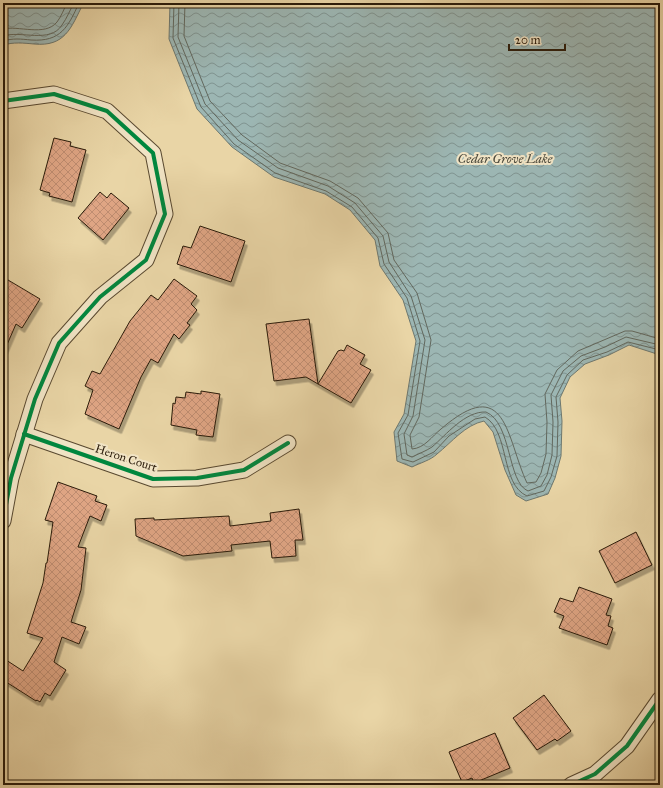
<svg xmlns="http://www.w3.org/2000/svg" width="663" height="788" font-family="'IM FELL Great Primer',serif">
  <defs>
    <pattern id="water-waves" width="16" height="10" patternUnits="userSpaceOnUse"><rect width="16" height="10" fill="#9cb6b3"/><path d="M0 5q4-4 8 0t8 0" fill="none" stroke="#7f9390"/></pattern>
    <pattern id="building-cross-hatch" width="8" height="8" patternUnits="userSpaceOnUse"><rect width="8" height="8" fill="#dfa584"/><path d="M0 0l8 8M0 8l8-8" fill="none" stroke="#bf8d71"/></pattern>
    <filter id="shadow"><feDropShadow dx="2.5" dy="4.5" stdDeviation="0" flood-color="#0004"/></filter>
  </defs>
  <rect width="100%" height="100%" fill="#e9d5a6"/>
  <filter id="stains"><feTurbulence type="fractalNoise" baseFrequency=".005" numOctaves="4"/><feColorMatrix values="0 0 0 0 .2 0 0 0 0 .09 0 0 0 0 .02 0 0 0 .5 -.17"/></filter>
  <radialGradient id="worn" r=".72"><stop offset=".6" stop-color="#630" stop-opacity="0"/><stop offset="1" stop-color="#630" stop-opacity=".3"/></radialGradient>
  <!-- water -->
  <g fill="url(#water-waves)" stroke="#6e786f">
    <path d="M3 3H83V4C71 28 65 47 34 44 23 43 14 42 3 45Z"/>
    <path d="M170 3H660V355L629 345 609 355 585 364 570 377 560 398 562 421 561 456 555 478 548 494 526 501 516 495 505 470 493 432 484 421C465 425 452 442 437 454 431 460 420 463 412 467L397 461 394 432 404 414 416 341 403 300 380 266 375 240 350 210 325 194 274 177 232 147 197 109 169 39Z"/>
  </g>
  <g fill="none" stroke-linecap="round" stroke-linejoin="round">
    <!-- shore -->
    <g stroke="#62685e" stroke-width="1">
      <path d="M174 3 173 38 201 107 234 144 275 173 326 191 352 207 378 238 384 264 407 298 420 341 408 415 398 433 402 459 413 462 434 452 449 436 475 419 485 417C510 432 500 484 527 496L544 491 551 477 557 456 558 422 556 397 567 375 583 360 607 352 628 342 660 350"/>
      <path d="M179 3 178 37 205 104 238 140 278 168 328 186 355 203 383 236 389 262 411 296 425 340 413 416 404 434 407 455 412 457C418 454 426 451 432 447 446 435 465 411 486 412 512 423 507 482 528 491L541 486 547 475 552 455 553 422 551 395 563 371 581 356 605 347 626 337 660 345"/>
      <path d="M185 3 184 36 210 101 242 135 280 163 330 181 358 198 388 233 394 260 417 293 431 340 419 417 410 435 412 449C425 448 432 436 441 429 507 372 506 438 527 483L536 482 541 473 546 454 547 422 545 394 557 370 578 351 625 331H632L660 339"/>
      <path d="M3 29C18 25 45 37 57 22 61 17 64 9 67 3"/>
      <path d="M3 36C21 30 50 44 62 25 67 18 70 10 74 3"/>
      <path d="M3 41C13 38 21 39 31 40 61 42 68 27 79 3"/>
    </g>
  </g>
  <!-- building -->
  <g fill="url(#building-cross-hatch)" stroke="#291a09" filter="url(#shadow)">
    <path d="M54 138 71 142 70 146 86 150 72 202 49 196 50 193 40 190Z"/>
    <path d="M100 192 107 198 111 193 129 208 103 240 78 218Z"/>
    <path d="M200 226 245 241 231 282 177 264 183 246 191 248Z"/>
    <path d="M3 277 40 299 22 328 16 324 3 354Z"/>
    <path d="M174 279 197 296 191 304 197 310 187 323 190 325 179 339 174 334 158 363 151 359 141 377 119 429 85 414 93 390 85 386 92 371 100 374 130 321 151 295 158 300Z"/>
    <path d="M309 319 318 384 306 377 274 381 266 324Z"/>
    <path d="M347 345 365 355 360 364 371 370 351 403 318 384 338 351 341 350 344 351Z"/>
    <path d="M201 391 220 394 213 437 196 435 197 430 171 425 173 403 175 404 176 397 185 398 186 392 201 394Z"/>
    <path d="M58 482 97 496 95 501 107 505 101 521 90 516 78 547 86 548 81 590 71 622 86 627 79 644 62 637 54 662 66 670 50 696 45 693 40 702 37 700 36 701 3 680V658L23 671 43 638 27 633 43 583 46 563H47L53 522 45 520Z"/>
    <path d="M299 509 303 540H295L296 556 272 558 270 541 231 545 232 551 183 556 136 536 135 519 154 518V520L229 516 230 526 271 521 270 513Z"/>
    <path d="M636 532 652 565 615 583 599 551Z"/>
    <path d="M579 587 612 599 606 615 611 616 608 626 613 628 607 645 559 628 564 616 554 612 560 598 573 602Z"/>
    <path d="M544 695 571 731 557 741 555 739 537 750 513 718Z"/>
    <path d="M495 733 510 768 474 783 472 778 462 782 449 752Z"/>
  </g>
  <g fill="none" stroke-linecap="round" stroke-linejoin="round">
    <defs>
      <g id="minor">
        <path d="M3 101 54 94 107 111 153 153 165 214 146 260 100 297 59 343 35 399 11 478 3 521"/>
        <path d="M24 434 153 479 197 478 244 470 288 443"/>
        <path d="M571 785 595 774 627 746 660 699"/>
      </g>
    </defs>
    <!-- minor casing -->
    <use href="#minor" stroke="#594930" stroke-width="17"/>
    <!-- minor -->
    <use href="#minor" stroke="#f1e4c5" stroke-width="15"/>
    <defs>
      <g id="cycleway">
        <path d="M3 101 54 94 107 111 153 153 165 214 146 260 100 297 59 343 35 399 11 478 3 521"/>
        <path d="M24 434 153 479 197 478 244 470 288 443"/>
        <path d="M571 785 595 774 627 746 660 699"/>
      </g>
    </defs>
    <!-- cycleway casing -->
    <use href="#cycleway" stroke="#f1e4c5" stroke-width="6"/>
    <!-- cycleway -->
    <use href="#cycleway" stroke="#00873e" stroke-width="4"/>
  </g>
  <g text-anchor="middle" stroke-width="4" stroke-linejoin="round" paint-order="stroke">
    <!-- street labels -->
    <g font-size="12" fill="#291a09" stroke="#f1e4c5">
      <text transform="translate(126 458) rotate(18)" y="4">Heron Court</text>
    </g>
    <!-- water labels -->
    <g font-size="13" font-style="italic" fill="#4c493c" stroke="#f1e4c5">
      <text x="505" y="163">Cedar Grove Lake</text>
    </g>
  </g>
  <!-- margin -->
  <rect width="663" height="788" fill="none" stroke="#e9d5a6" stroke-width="16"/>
  <rect x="4" y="4" width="655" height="780" fill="none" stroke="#291a09" stroke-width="2"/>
  <rect x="8" y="8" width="647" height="772" fill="none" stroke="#291a09"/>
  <!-- scale -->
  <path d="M509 44v6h56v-6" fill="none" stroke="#291a09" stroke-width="2"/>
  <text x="515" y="44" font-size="12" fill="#291a09" stroke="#f1e4c5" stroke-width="3" paint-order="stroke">20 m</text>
  <rect width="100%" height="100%" filter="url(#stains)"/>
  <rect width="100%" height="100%" fill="url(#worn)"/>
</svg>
